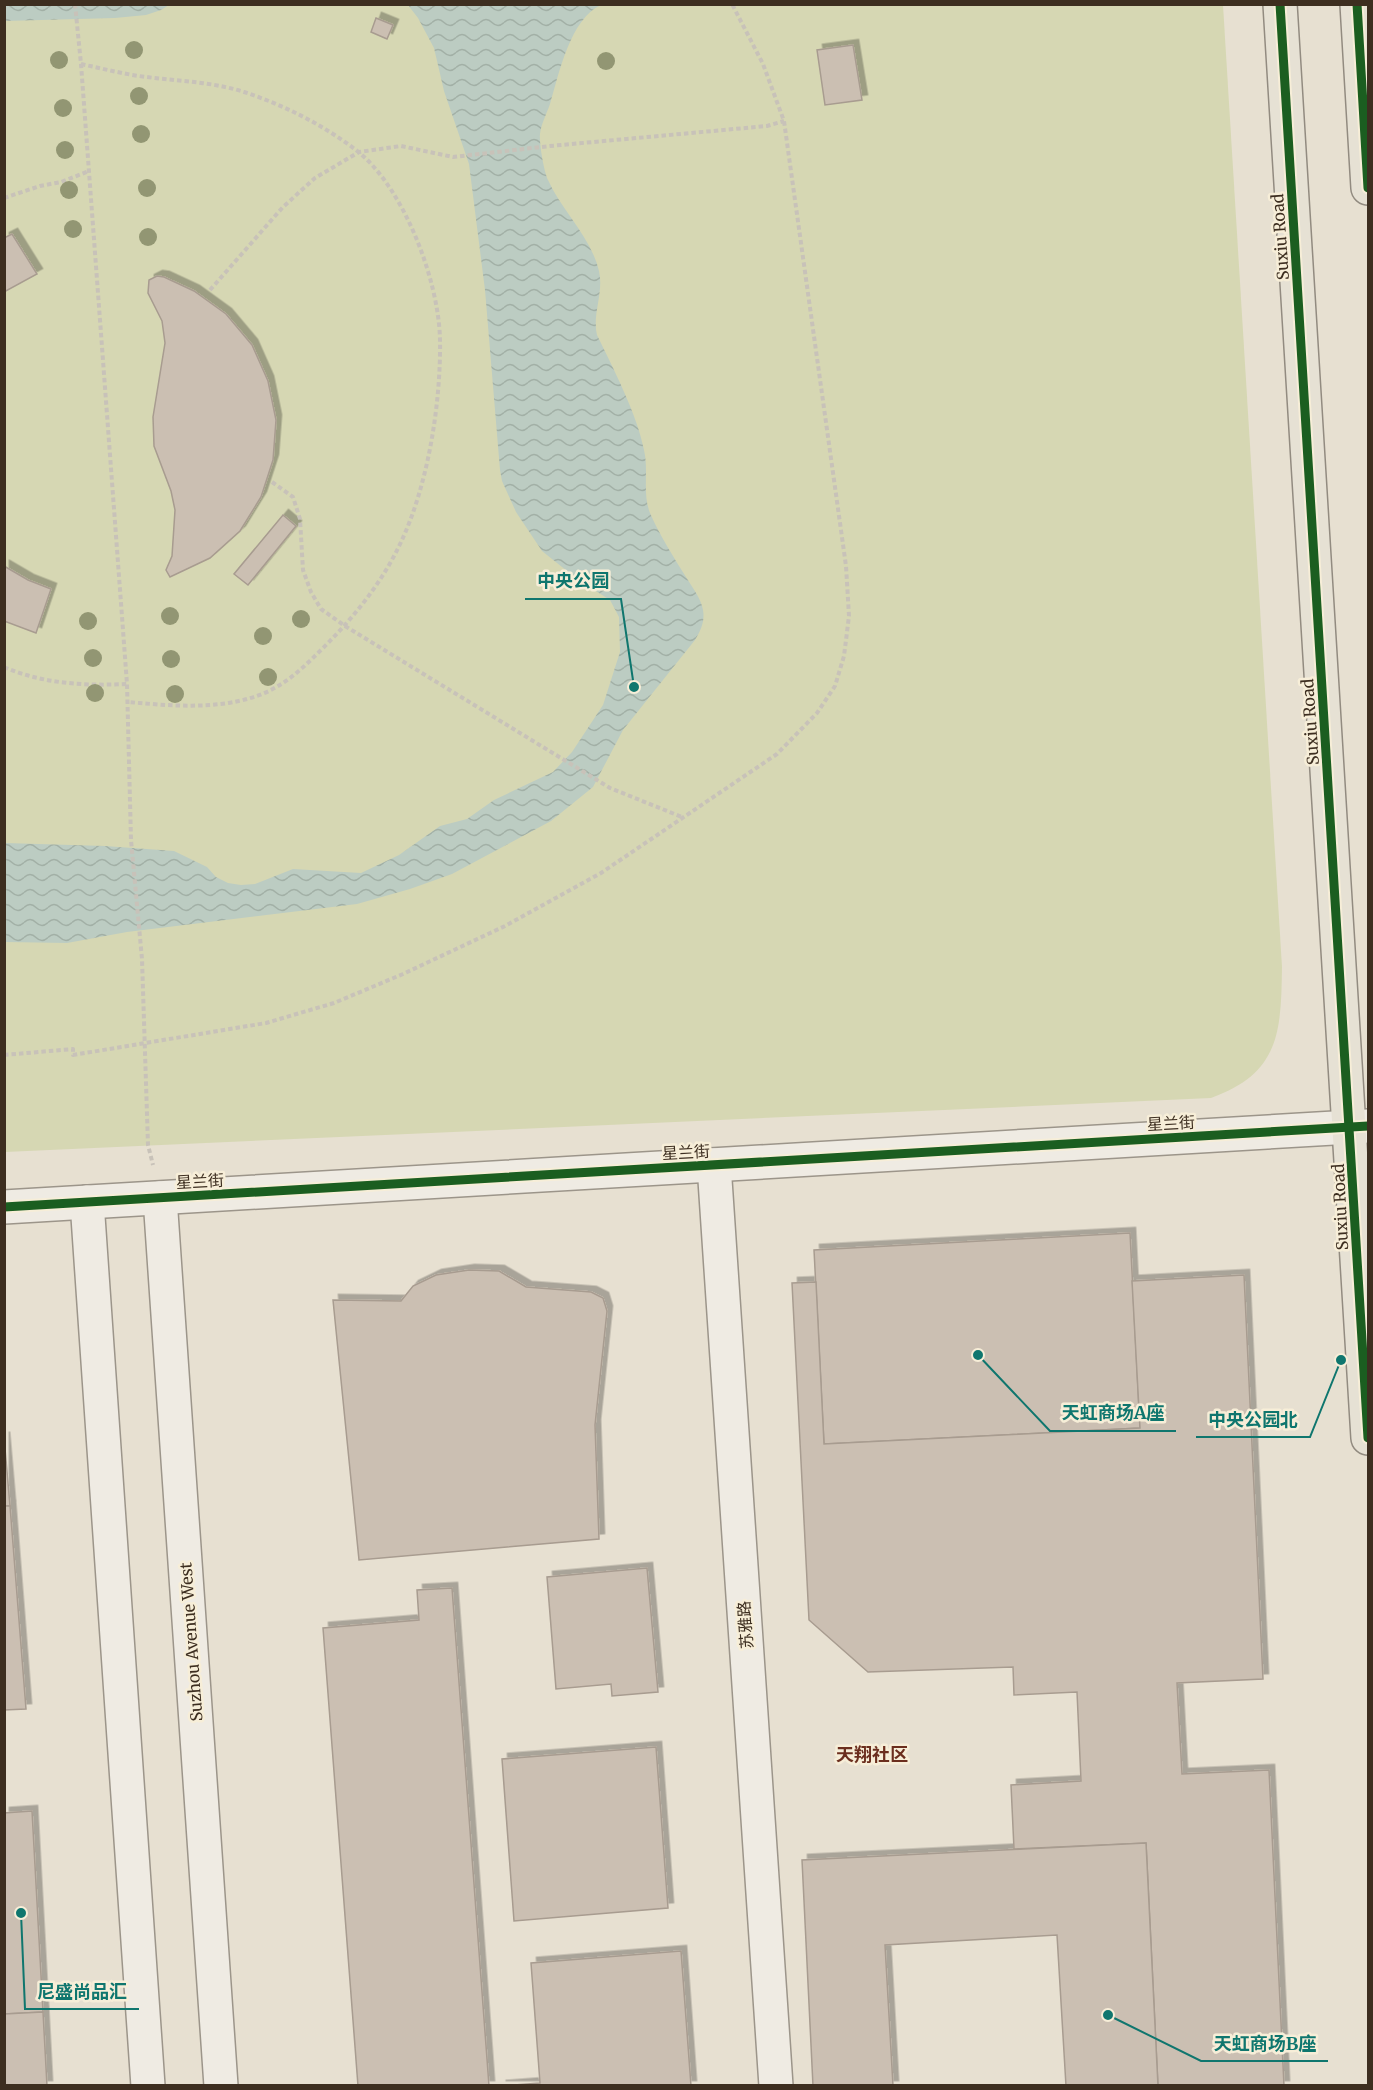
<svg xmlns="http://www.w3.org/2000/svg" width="1373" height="2090" font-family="Merriweather,'Noto Sans SC',serif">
  <defs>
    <pattern id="water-waves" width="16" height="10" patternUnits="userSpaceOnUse" patternTransform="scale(1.5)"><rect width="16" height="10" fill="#bcccc2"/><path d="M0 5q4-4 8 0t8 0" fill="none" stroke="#a2b0a6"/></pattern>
    <filter id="shadow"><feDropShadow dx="5.5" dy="-5.5" stdDeviation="0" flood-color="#0004"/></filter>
  </defs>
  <rect width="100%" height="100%" fill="#e7e0d1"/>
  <!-- green -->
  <path fill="#d6d7b3" d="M5 5H1223L1282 967C1281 1032 1280 1073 1211 1098L5 1152Z"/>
  <!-- water -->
  <g fill="url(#water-waves)">
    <path d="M5 4H169V5L161 10 146 15 115 18 5 21Z"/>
    <path d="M408 5H601C570 19 559 74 550 104 547 113 541 124 540 134 539 143 544 172 548 180 562 211 591 237 599 271 604 293 592 314 597 335 613 368 637 414 644 450 649 471 642 493 650 513 660 536 673 556 686 577 692 587 701 598 703 610 705 621 701 630 695 640L623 730 593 787 551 821 452 874 410 889 357 904 127 932 67 943 5 942V843L105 846 174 851 207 867 216 877 228 883 241 885 255 884 293 869 361 873 399 855 440 826 467 819 494 800 553 772 572 752 603 705 620 652 619 617 610 600 577 579 542 551 516 512 502 481 500 470 485 290 469 164 444 91 434 48 418 18Z"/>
  </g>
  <!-- building -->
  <g fill="#cbbfb2" stroke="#a89c90" stroke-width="1.5" filter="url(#shadow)">
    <path d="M376 18 393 25 387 39 371 32Z"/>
    <path d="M853 45 862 100 825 105 817 50Z"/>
    <path d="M12 234 37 274 4 292V238Z"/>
    <path d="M157 276 164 277 194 291 226 314 252 345 268 381 276 420 273 460 261 497 240 531 210 558 170 577 166 570 172 556 175 510 171 491 154 446 153 417 165 343 162 321 148 293 149 280Z"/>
    <path d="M283 515 296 526 248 585 234 574Z"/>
    <path d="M4 566 28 580 51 589 36 633 4 621Z"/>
    <path d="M1130 1233 1140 1428 824 1444 814 1250Z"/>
    <path d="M469 1270 499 1271 526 1287 591 1292 603 1298 607 1311 595 1425 599 1539 359 1560 333 1300 401 1301 413 1286 436 1275Z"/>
    <path d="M1244 1275 1263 1679 1177 1683 1182 1774 1269 1770 1284 2086H1158L1146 1843 1014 1849 1011 1785 1081 1781 1077 1692 1014 1695 1013 1667 868 1672 809 1620 792 1283 816 1282 824 1444 1140 1428 1132 1281Z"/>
    <path d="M4 1437 10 1506H4Z"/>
    <path d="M4 1506H10L26 1709 4 1710Z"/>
    <path d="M647 1568 658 1692 612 1696 611 1684 556 1689 547 1577Z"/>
    <path d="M452 1588 489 2086H358L323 1628 419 1620 417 1590Z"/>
    <path d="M656 1747 668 1908 514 1921 502 1759Z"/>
    <path d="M32 1811 43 2012 4 2014V1813Z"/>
    <path d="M1146 1843 1158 2086H1066L1057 1935 885 1945 893 2086H813L802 1860Z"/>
    <path d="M681 1951 691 2086H500L540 2083 531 1963Z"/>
    <path d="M43 2012 47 2086H4V2014Z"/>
  </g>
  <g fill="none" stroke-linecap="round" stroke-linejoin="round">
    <defs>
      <g id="secondary">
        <path d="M714 1165 776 2086"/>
        <path d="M160 1198 221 2086"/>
        <path d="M87 1202 148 2086"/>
        <path d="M4 1207 1368 1126"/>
      </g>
      <g id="primary">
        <path d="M1280 4 1368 1438"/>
        <path d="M1357 4 1368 188"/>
      </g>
    </defs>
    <!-- secondary casing -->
    <use href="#secondary" stroke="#9c958a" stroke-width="36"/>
    <!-- primary casing -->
    <use href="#primary" stroke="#928b80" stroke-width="36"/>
    <!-- path -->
    <g stroke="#c8c2b9" stroke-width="4" stroke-dasharray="4.5 3" stroke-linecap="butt">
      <path d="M75 4 81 64 127 684 131 840 142 959 148 1145 153 1165"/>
      <path d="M81 64C100 68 119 73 139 76 173 81 210 81 244 92 284 105 323 125 356 150 404 187 439 281 440 340 441 403 428 485 401 542 382 583 354 617 323 648 306 665 291 680 269 691 226 711 173 706 128 702"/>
      <path d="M4 198 40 186 61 182 89 171"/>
      <path d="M210 290 283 207 315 178 359 152 401 146 453 157 550 146 767 126 784 121"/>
      <path d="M272 482 293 497 300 519 303 570 311 592 321 609 345 626 610 788 682 817"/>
      <path d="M4 667C43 684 86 686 127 684"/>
      <path d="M4 1055 73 1049V1055L266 1023 334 1003 403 974 505 926 601 873 777 754 817 713 835 686 844 656 849 616 846 566 784 121 763 64 732 4"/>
    </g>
    <!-- secondary -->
    <use href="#secondary" stroke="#efebe3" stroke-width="33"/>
    <!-- primary -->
    <use href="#primary" stroke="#e6e1d4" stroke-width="33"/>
    <defs>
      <g id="cycleway">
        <path d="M1280 4 1368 1438"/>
        <path d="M1357 4 1368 188"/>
        <path d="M4 1207 1368 1126"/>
      </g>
    </defs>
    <!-- cycleway casing -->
    <use href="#cycleway" stroke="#f7eed8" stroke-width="13"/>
    <!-- cycleway -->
    <use href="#cycleway" stroke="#1b5e20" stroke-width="9"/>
  </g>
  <!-- trees -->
  <g fill="#929673">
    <circle cx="134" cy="50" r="9"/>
    <circle cx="59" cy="60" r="9"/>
    <circle cx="606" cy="61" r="9"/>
    <circle cx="139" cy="96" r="9"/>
    <circle cx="63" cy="108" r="9"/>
    <circle cx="141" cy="134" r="9"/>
    <circle cx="65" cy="150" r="9"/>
    <circle cx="147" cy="188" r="9"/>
    <circle cx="69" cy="190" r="9"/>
    <circle cx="73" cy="229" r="9"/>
    <circle cx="148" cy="237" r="9"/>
    <circle cx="170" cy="616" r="9"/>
    <circle cx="301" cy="619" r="9"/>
    <circle cx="88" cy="621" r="9"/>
    <circle cx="263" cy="636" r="9"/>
    <circle cx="93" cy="658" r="9"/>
    <circle cx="171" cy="659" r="9"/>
    <circle cx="268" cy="677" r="9"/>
    <circle cx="95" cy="693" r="9"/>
    <circle cx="175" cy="694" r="9"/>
  </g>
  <g text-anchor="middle" stroke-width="5" stroke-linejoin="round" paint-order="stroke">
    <!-- street labels -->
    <g font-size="16" fill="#3d2e20" stroke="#f7eed8">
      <text transform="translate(1280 237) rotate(-94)" y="6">Suxiu Road</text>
      <text transform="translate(1310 722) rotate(-94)" y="6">Suxiu Road</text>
      <text transform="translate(1171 1123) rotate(-3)" y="6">星兰街</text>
      <text transform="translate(686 1152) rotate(-3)" y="6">星兰街</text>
      <text transform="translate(200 1181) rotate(-3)" y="6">星兰街</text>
      <text transform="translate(1340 1207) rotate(-93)" y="6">Suxiu Road</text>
      <text transform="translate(745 1625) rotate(-94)" y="6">苏雅路</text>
      <text transform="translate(191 1642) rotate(-94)" y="6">Suzhou Avenue West</text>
    </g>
    <!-- neighbourhood labels -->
    <g font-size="18" font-weight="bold" fill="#6b2e1e" stroke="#f7eed8">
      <text x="872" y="1761">天翔社区</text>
    </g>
  </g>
  <!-- callouts -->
  <path fill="none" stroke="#0f766e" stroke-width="2" d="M634 687L621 599H525M978 1355L1050 1431H1176M1341 1360L1310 1437H1196M21 1913L25 2009H139M1108 2015L1201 2061H1328"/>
  <g fill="#0f766e" stroke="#f7eed8" stroke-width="2">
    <circle cx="634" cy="687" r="6"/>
    <circle cx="978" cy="1355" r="6"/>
    <circle cx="1341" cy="1360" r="6"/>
    <circle cx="21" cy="1913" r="6"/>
    <circle cx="1108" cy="2015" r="6"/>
  </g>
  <g font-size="18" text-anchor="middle" font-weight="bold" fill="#0f766e" stroke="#f7eed8" stroke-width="5" stroke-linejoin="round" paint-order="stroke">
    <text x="573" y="587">中央公园</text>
    <text x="1113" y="1419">天虹商场A座</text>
    <text x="1253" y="1426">中央公园北</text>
    <text x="82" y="1998">尼盛尚品汇</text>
    <text x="1265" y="2050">天虹商场B座</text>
  </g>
  <!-- border -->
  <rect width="1373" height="2090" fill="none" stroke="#3d2e20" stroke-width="12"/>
</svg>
